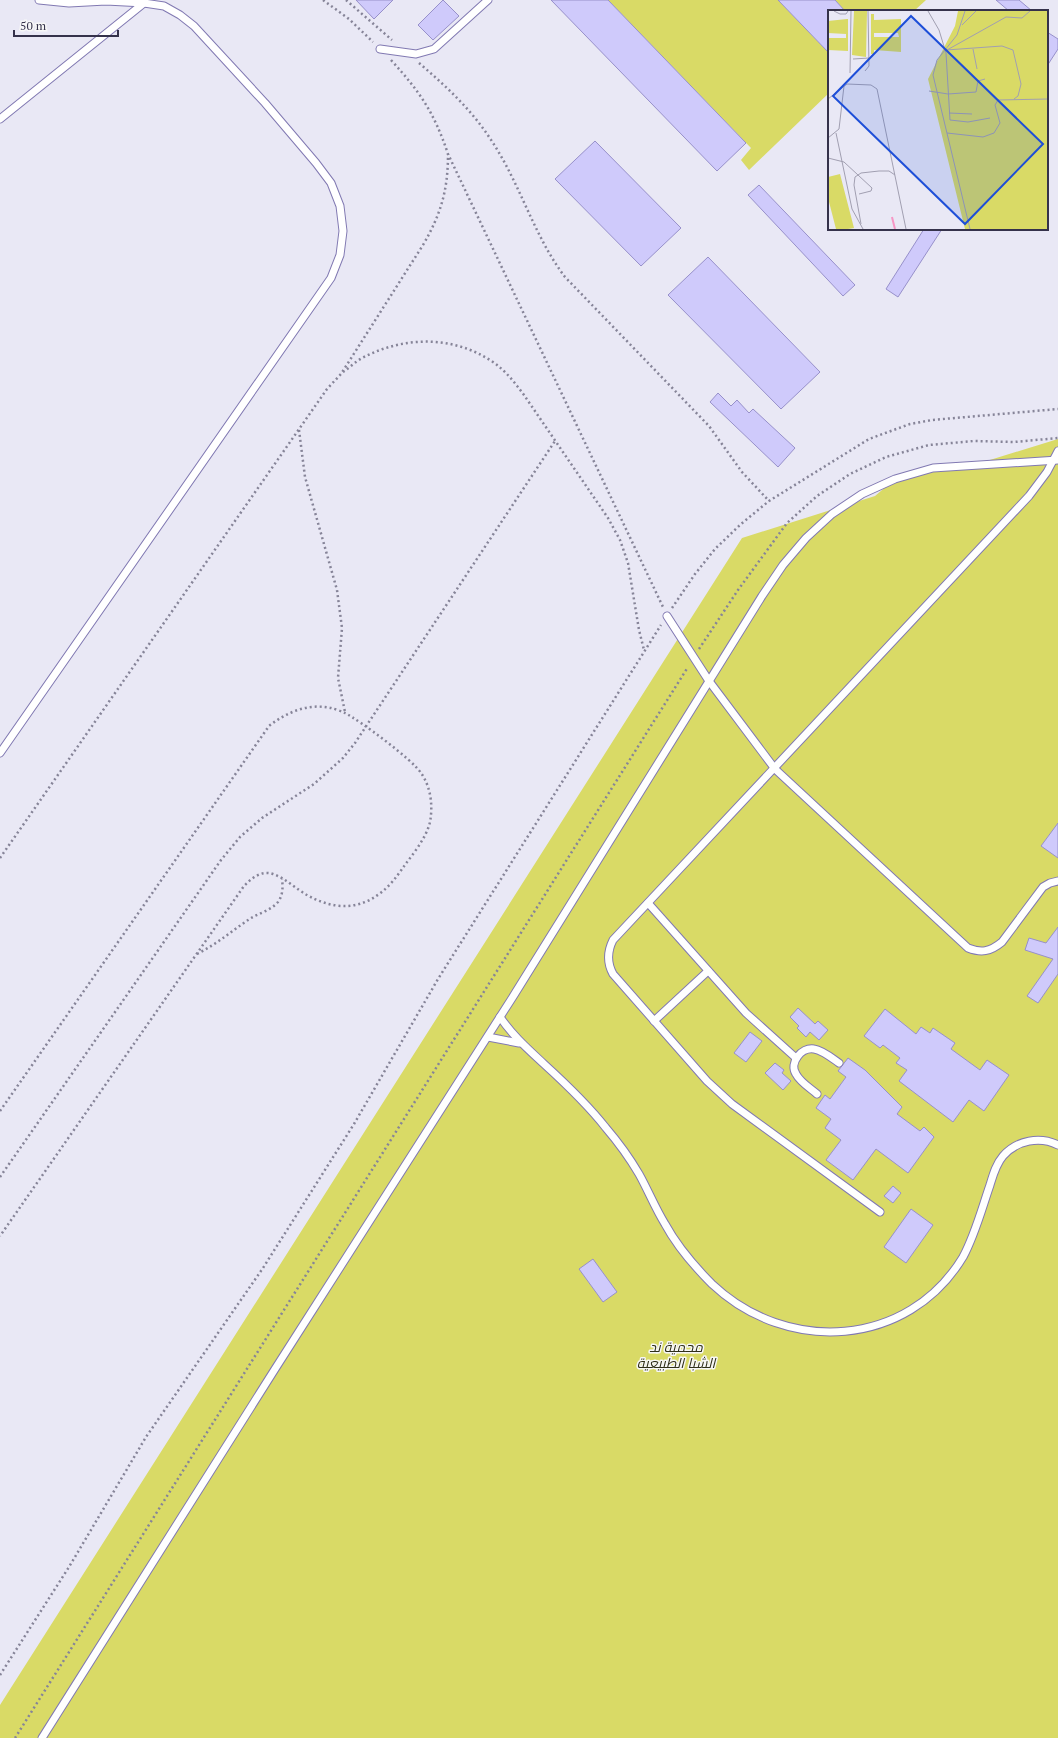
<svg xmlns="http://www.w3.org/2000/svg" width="1058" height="1738" font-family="'PT Serif',Cairo,serif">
  <rect width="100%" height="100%" fill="#e9e8f5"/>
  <!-- green -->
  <g fill="#d9da66">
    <path d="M608 0H778L829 53V93L749 170 741 160 751 148Z"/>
    <path d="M835 0H926L914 11H845Z"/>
    <path d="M1058 439V1738H0V1705L742 538 875 496 895 479 977 464Z"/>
  </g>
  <!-- building -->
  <g fill="#cfcafb" stroke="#9790ca">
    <path d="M356 0H393L374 19Z"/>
    <path d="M443 0 459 16 433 40 418 25Z"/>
    <path d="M551 0H608L746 143 717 171Z"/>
    <path d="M778 0H835L845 11H829V53Z"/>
    <path d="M996 0H1019L1032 11H1009Z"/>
    <path d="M1047 32 1058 39V49L1047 66Z"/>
    <path d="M595 141 681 228 641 266 555 179Z"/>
    <path d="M759 185 855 285 843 296 748 195Z"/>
    <path d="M924 229H942L898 297 886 289Z"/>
    <path d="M708 257 820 372 781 409 668 295Z"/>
    <path d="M718 393 731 406 737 400 749 413 753 409 795 448 778 467 710 402Z"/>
    <path d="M1058 823V858L1041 846Z"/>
    <path d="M1058 927V974L1038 1003 1027 996 1053 959 1025 950 1029 938 1046 943Z"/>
    <path d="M798 1008 815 1024 818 1021 828 1030 819 1040 810 1032 806 1037 797 1028 799 1026 790 1017Z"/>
    <path d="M885 1009 916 1034 921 1027 930 1033 933 1028 955 1043 951 1049 980 1070 987 1060 1009 1075 984 1111 969 1100 953 1122 899 1081 907 1070 896 1063 900 1058 883 1045 880 1048 864 1036Z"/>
    <path d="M750 1032 762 1041 746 1062 734 1053Z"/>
    <path d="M848 1058 865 1070 902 1107 897 1114 920 1131 924 1127 934 1137 908 1173 876 1149 853 1180 826 1160 841 1140 825 1128 831 1119 816 1108 825 1095 830 1099 846 1077 838 1071Z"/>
    <path d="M775 1063 784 1070 782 1073 791 1081 783 1090 765 1073Z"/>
    <path d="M893 1186 901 1193 893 1203 884 1196Z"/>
    <path d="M911 1209 933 1225 906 1263 884 1247Z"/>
    <path d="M593 1259 617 1292 603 1302 579 1269Z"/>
  </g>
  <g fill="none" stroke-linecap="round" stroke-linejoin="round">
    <defs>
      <g id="service">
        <path d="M380 49 416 54 434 49 488 0"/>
        <path d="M0 119 144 3"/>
        <path d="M667 616 709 681 775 769 968 948C981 953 990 952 1002 942L1043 887 1050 883 1058 881"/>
        <path d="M0 753 331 278 340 255 343 231 340 206 331 183 316 163 265 103 194 26 180 15 164 6 144 3 106 1 69 3 39 0"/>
        <path d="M648 903 746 1013 796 1058"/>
        <path d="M500 1017C513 1036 528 1049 544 1064 566 1084 588 1105 606 1128 618 1142 629 1157 639 1174 648 1190 655 1208 665 1224 677 1246 694 1266 712 1284 787 1355 908 1348 963 1257 975 1235 982 1208 990 1185 993 1175 996 1164 1003 1156 1017 1140 1040 1136 1058 1145"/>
        <path d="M654 1021 708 971"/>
        <path d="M488 1037 519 1043"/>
        <path d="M817 1094C810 1088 800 1082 796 1074 789 1063 801 1047 814 1049 822 1050 832 1058 839 1063"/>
        <path d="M880 1212 732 1104 707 1081 613 974C607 963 607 952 613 940L1029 496 1047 472 1058 451"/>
        <path d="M42 1738 275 1369 514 995 762 596 783 565 806 538 832 514 862 494 895 479 933 468 1058 460"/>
      </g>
    </defs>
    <!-- service casing -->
    <use href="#service" stroke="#8179b2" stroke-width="9"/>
    <!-- path -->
    <g stroke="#868498" stroke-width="2.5" stroke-dasharray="2 3" stroke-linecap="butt">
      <path d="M323 0 349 19 373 42"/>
      <path d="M346 0 392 40"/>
      <path d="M391 60C420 92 434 112 448 154L663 607"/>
      <path d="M419 63C447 87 473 111 493 143 521 186 534 236 565 277L709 426 742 472 769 501"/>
      <path d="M343 372C349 368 355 362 362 358 404 336 453 335 493 362 506 371 515 383 524 395L608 518 620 540 628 563 639 630 644 650"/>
      <path d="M299 430 305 477 337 590 342 628 338 678 345 712"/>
      <path d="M672 608 695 574 715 549 741 524 769 501 869 439 910 424 932 420 1058 409"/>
      <path d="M699 649 738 590 787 523 817 496 850 474 886 457 929 445 974 441 1014 442 1058 438"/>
      <path d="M0 858 327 389 341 374 423 245C441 214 448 190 448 154"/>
      <path d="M197 954C217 944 233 930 251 918 260 913 271 910 278 902 283 895 283 887 282 879"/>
      <path d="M0 1111 269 726C287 712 308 703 331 708 335 709 341 711 345 713 359 720 413 760 421 773 431 787 433 806 430 822 426 839 412 855 402 869 378 905 346 917 307 895 296 889 285 878 273 874 261 870 252 878 244 886L0 1236"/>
      <path d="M0 1177 221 860 240 837 262 818 314 784 343 758 355 743 555 441"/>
      <path d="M0 1675 69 1567 146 1437 263 1268 354 1124 438 979 661 625"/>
      <path d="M15 1738 688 667"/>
    </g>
    <!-- service -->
    <use href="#service" stroke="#fff" stroke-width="7"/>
  </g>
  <g text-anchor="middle" stroke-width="3" stroke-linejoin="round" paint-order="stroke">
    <!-- park labels -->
    <g font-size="14" font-style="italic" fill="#2f2f18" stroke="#f7f7f7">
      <text x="676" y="1352">محمية ند<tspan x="676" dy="16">الشبا الطبيعية</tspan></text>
    </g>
  </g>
  <!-- overview -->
  <g transform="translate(828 10)">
    <rect width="220" height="220" fill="#e9e8f5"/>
    <path d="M26 1H39L38 47 24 45ZM130 1H220V219H137L100 69 127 16ZM43 4H46V10L73 9V42L46 40V44H43ZM46 23H70L71 27H46ZM19 9H20V41L0 40V28H18V24L0 23V11ZM12 164 26 218 20 219H8L0 188V167Z" fill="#d9da66" fill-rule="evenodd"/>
    <path fill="none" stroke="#f696c5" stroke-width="2" d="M64 207 67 219"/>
    <path fill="none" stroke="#a19fb1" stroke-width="1" d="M6 1 12 4H18L20 1M100 1 111 20 118 43 122 110 140 112 162 108M137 1 129 25 109 50 105 65 142 219M134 15 148 1M145 39 149 59M118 40 174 36 185 40 193 74 190 86 186 89M119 40 178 7 194 8 202 1M25 49 41 48M37 61 41 56 40 1M22 63 23 1M101 81 120 84 148 82 150 71 157 69M0 89 19 74 43 75 49 79 78 219M121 103 144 104M8 123 24 199 35 219M119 123 155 127 166 123 172 113 167 95 170 90 220 89M0 128 11 119 16 76M0 148 16 152 44 178 43 181 31 184M33 214 26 175 27 167 33 163 51 161H61L67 165"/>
    <path fill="#1d4ed8" fill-opacity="0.15" stroke="#1d4ed8" stroke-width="2" d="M83 6 215 134 137 214 5 86Z"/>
    <rect width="220" height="220" fill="none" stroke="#35324b" stroke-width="2"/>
  </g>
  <!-- scale -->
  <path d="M14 30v6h104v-6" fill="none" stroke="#35324b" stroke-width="2"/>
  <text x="20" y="30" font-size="12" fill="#35324b" stroke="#f7f7f7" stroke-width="3" paint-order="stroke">50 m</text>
</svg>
